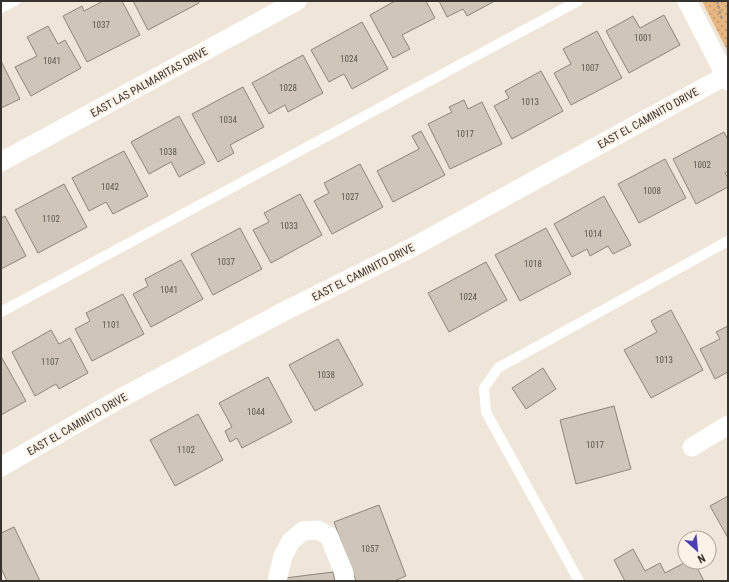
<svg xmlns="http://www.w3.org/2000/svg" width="729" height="582" font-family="'Roboto Condensed',sans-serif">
  <defs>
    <pattern id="park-dots" width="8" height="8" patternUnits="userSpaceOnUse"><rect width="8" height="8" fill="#e6b67e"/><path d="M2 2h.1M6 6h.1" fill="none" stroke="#bb9568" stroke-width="1.8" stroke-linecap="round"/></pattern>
  </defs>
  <rect width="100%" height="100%" fill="#f0e5d9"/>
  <!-- park -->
  <path fill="url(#park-dots)" d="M702 1H728V52Z"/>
  <!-- building -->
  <g fill="#d0c5b9" stroke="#8f857a">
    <path d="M103 1H122L140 35 87 62 63 16 82 6 84 11Z"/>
    <path d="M133 1H198L199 3 148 30Z"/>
    <path d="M395 1H426L435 18 402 35 410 49 393 58 370 15Z"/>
    <path d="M439 1H495L467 16 463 9 447 17Z"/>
    <path d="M664 15 680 45 629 73 606 31 633 16 640 28Z"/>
    <path d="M362 22 388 69 352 89 344 74 329 82 311 50Z"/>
    <path d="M48 26 58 44 65 40 81 68 31 96 15 67 37 56 27 37Z"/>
    <path d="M597 31 622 78 571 105 554 73 571 64 563 49Z"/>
    <path d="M303 55 323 93 288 112 285 105 269 114 252 83Z"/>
    <path d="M1 61 20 99 1 108Z"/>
    <path d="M541 71 563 111 512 139 494 106 509 98 505 91Z"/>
    <path d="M243 87 264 127 230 145 234 153 218 162 192 114Z"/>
    <path d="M464 100 468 109 482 102 502 144 450 169 428 124 452 112 449 107Z"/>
    <path d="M179 116 205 163 179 177 171 162 149 174 131 142Z"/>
    <path d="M421 131 445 175 393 202 377 171 419 149 412 136Z"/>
    <path d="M724 132 728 140V171L725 173 728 178V187L696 204 673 159Z"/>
    <path d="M124 151 148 196 113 214 106 202 89 211 72 178Z"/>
    <path d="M665 159 686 198 639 223 618 184Z"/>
    <path d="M360 164 383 207 332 234 314 201 329 193 324 183Z"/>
    <path d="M64 184 87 227 38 253 15 210Z"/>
    <path d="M300 194 322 235 271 263 253 230 269 222 264 213Z"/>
    <path d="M604 196 631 245 613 254 608 246 590 256 587 249 572 257 554 224Z"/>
    <path d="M5 216 26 256 1 269V218Z"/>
    <path d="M240 228 262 269 213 295 191 254Z"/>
    <path d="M546 228 571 274 520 301 495 255Z"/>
    <path d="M181 260 203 299 151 327 133 294 148 286 145 279Z"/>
    <path d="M486 262 507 300 449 332 428 293Z"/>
    <path d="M123 294 144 334 92 361 75 329 90 321 86 313Z"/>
    <path d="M671 310 703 370 651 398 624 350 657 332 651 321Z"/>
    <path d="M728 326V372L715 379 700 349 720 339 716 332Z"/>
    <path d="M51 330 59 344 70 338 88 373 59 389 56 384 35 396 12 352Z"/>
    <path d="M338 339 363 385 315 411 289 365Z"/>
    <path d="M2 358 26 401 1 415V359Z"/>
    <path d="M543 368 556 389 526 409 512 388Z"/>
    <path d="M268 377 292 422 242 448 237 438 230 442 225 431 232 427 219 403Z"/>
    <path d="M614 406 631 469 576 484 560 420Z"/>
    <path d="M198 414 223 460 175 486 150 440Z"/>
    <path d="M728 496V538L710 506Z"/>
    <path d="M379 505 406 576 394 581H356L334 522Z"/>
    <path d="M14 527 40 581H7L1 568V533Z"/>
    <path d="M633 549 645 571 660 563 665 573 686 562H694L704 581H625L614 560Z"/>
    <path d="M333 572 335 581H286L285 578Z"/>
  </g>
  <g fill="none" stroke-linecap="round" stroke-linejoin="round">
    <!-- path -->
    <path stroke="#a09890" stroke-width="2.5" stroke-dasharray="3 2" stroke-linecap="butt" d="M717 1 722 20"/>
    <!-- lane -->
    <g stroke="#fff" stroke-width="10">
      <path d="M1 8 15 1"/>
      <path d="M1 312 578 1"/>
      <path d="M579 581 486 412 484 388 498 368 728 241"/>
    </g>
    <!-- street -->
    <g stroke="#fff" stroke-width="19">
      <path d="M687 1 728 81"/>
      <path d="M1 162 297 1"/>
      <path d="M692 447 728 425"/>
      <path d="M1 467 121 398 283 312 413 247 725 76"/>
      <path d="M277 581 283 556 291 541 303 531 318 530 329 536 344 573 345 581"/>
    </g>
  </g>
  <g text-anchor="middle" stroke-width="4" stroke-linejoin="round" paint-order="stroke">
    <!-- number labels -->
    <g font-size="9" fill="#5c5751">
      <text x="101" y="28">1037</text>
      <text x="643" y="41">1001</text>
      <text x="349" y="62">1024</text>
      <text x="52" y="64">1041</text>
      <text x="590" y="71">1007</text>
      <text x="288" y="91">1028</text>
      <text x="530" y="105">1013</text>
      <text x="228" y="123">1034</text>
      <text x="465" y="137">1017</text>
      <text x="168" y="155">1038</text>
      <text x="702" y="168">1002</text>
      <text x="110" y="190">1042</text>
      <text x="652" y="194">1008</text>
      <text x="350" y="200">1027</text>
      <text x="51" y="222">1102</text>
      <text x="289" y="229">1033</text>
      <text x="593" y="237">1014</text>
      <text x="226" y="265">1037</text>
      <text x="533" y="267">1018</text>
      <text x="169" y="293">1041</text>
      <text x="468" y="300">1024</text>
      <text x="111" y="328">1101</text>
      <text x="664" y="363">1013</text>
      <text x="50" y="365">1107</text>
      <text x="326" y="378">1038</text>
      <text x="256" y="415">1044</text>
      <text x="595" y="448">1017</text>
      <text x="186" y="453">1102</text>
      <text x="370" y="552">1057</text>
    </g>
    <!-- street labels -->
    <g font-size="11" fill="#36322e" stroke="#fdf2e6">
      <text transform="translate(149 82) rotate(-29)" y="4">EAST LAS PALMARITAS DRIVE</text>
      <text transform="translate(648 118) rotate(-29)" y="4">EAST EL CAMINITO DRIVE</text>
      <text transform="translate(363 272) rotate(-27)" y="4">EAST EL CAMINITO DRIVE</text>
      <text transform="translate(77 424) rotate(-30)" y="4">EAST EL CAMINITO DRIVE</text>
    </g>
  </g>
  <!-- border -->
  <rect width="729" height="582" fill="none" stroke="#36322e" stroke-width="4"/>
  <!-- north arrow -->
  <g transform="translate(697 550) rotate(153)"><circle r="19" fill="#fdf2e6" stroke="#ada59c"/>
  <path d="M0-3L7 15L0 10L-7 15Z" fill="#4a3fb6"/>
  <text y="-6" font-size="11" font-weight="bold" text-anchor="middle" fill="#36322e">N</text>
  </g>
</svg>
